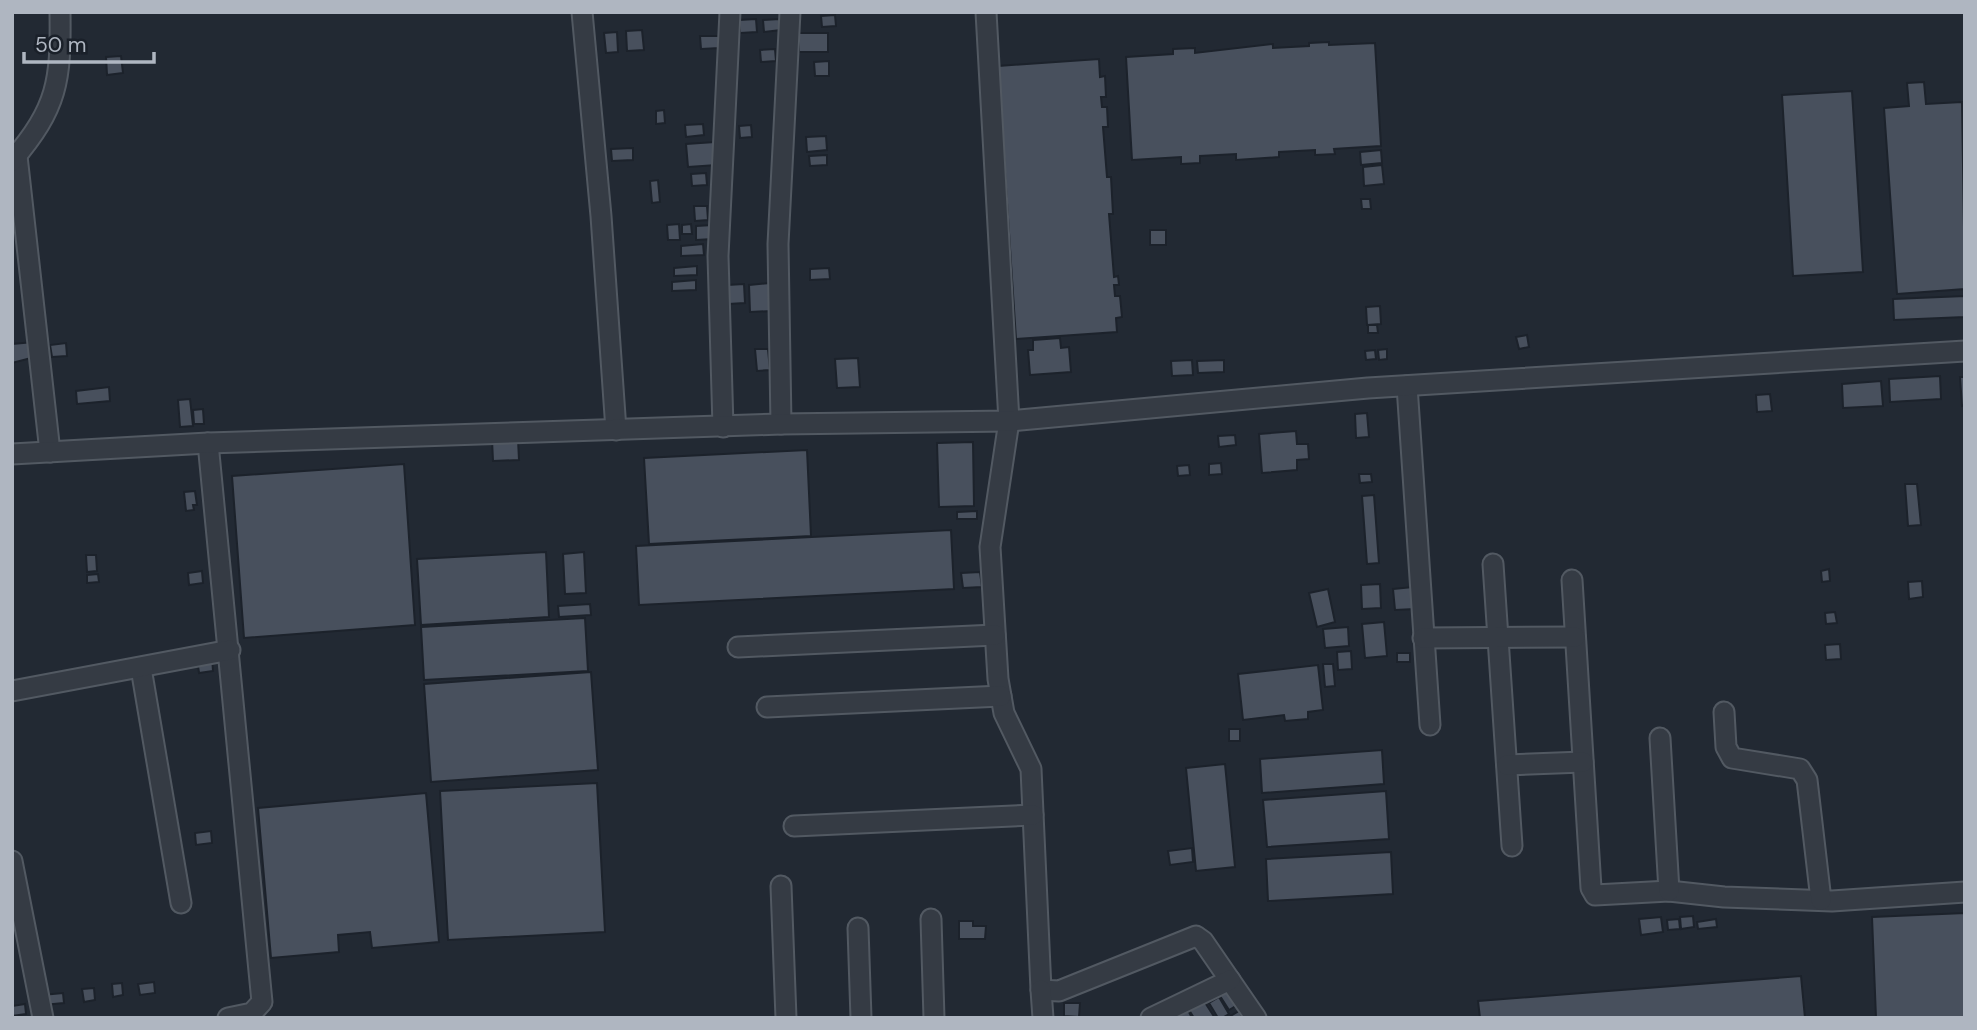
<svg xmlns="http://www.w3.org/2000/svg" width="1977" height="1030" font-family="'DM Sans',sans-serif">
  <rect width="100%" height="100%" fill="#222933"/>
  <!-- building -->
  <g fill="#48505d" stroke="#1c222b" stroke-width="2">
    <path d="M835 15 836 26 822 27 821 16Z"/>
    <path d="M756 19 757 32 740 33 739 20Z"/>
    <path d="M780 19 781 30 764 32 763 20Z"/>
    <path d="M642 30 644 50 627 51 626 31Z"/>
    <path d="M617 32 618 52 606 53 604 33Z"/>
    <rect x="799" y="33" width="29" height="19"/>
    <path d="M700 36H719L720 48 701 49Z"/>
    <path d="M1329 42V45L1375 43 1381 146 1334 149 1335 154 1315 155V150L1279 152V157L1236 160V154L1200 156V163L1181 164V157L1132 160 1126 57 1173 54V49L1195 48V53L1273 44V48L1309 46V43Z"/>
    <path d="M775 49 776 61 761 62 760 50Z"/>
    <path d="M121 56 123 73 107 75 106 57Z"/>
    <path d="M1099 59 1100 77 1105 76 1106 97H1101L1102 107H1107L1108 127H1103L1107 177H1111L1113 214H1109L1114 277 1118 276 1119 285H1114L1115 296H1120L1122 317 1116 318 1117 332 1016 339 998 66Z"/>
    <path d="M829 61V76H815L814 62Z"/>
    <path d="M1924 82 1926 104 1962 102 1965 289 1897 294 1884 108 1909 106 1907 83Z"/>
    <path d="M1852 91 1863 272 1793 276 1782 95Z"/>
    <path d="M664 110 665 123 656 124V111Z"/>
    <path d="M703 124 704 135 686 137 685 125Z"/>
    <path d="M751 125 752 137 740 138 739 126Z"/>
    <path d="M826 136 827 150 807 152 806 137Z"/>
    <path d="M715 142 717 165 688 167 686 144Z"/>
    <path d="M633 148V160L612 161 611 149Z"/>
    <path d="M1381 150 1382 163 1361 165 1360 152Z"/>
    <path d="M827 155V165L810 166 809 156Z"/>
    <path d="M1382 165 1384 184 1364 186 1363 167Z"/>
    <path d="M706 173 707 185 692 186 691 174Z"/>
    <path d="M658 180 660 202 652 203 650 181Z"/>
    <path d="M1361 199H1370L1371 209H1362Z"/>
    <path d="M694 206H707L708 220 695 221Z"/>
    <path d="M679 224 680 240H668L667 225Z"/>
    <path d="M691 224 692 234H682V225Z"/>
    <path d="M713 225V239L696 240V226Z"/>
    <rect x="1150" y="230" width="16" height="15"/>
    <path d="M703 244 704 255 681 256V246Z"/>
    <path d="M697 266V275L674 276V268Z"/>
    <path d="M829 268 830 279 810 280V269Z"/>
    <path d="M696 280V290L672 291V282Z"/>
    <path d="M770 283 772 311 750 312 749 285Z"/>
    <path d="M744 284 745 303 728 304 727 285Z"/>
    <path d="M1965 296V317L1894 320 1893 299Z"/>
    <path d="M1380 306 1381 324 1367 325 1366 307Z"/>
    <path d="M1368 325H1377L1378 333H1368Z"/>
    <path d="M1527 335 1529 347 1519 349 1516 337Z"/>
    <path d="M1060 338 1061 348 1069 347 1071 372 1030 375 1028 350H1033V340Z"/>
    <path d="M34 342 35 357 12 363V344Z"/>
    <path d="M66 343 67 356 52 357 50 345Z"/>
    <path d="M755 349H768L770 370 757 371Z"/>
    <path d="M1387 349V359L1379 360 1378 350Z"/>
    <path d="M1375 350 1376 359 1366 360 1365 351Z"/>
    <path d="M858 358 860 387 837 388 835 359Z"/>
    <path d="M1192 360 1193 375 1172 376 1171 361Z"/>
    <path d="M1224 360V372L1198 373 1197 361Z"/>
    <path d="M1940 376 1941 399 1890 402 1889 379Z"/>
    <path d="M1960 377H1965V405L1962 406Z"/>
    <path d="M1881 381 1883 406 1843 408 1842 384Z"/>
    <path d="M109 387 110 401 77 404 76 391Z"/>
    <path d="M1770 394 1772 411 1757 412 1756 395Z"/>
    <path d="M190 399 193 426 180 427 178 400Z"/>
    <path d="M203 409 204 424H194L193 410Z"/>
    <path d="M1367 413 1369 437 1356 438 1355 414Z"/>
    <path d="M1296 431 1297 444H1308L1309 459 1297 460V470L1262 473 1259 434Z"/>
    <path d="M1235 435 1236 445 1219 447 1218 436Z"/>
    <path d="M518 439 519 460 493 461 492 440Z"/>
    <path d="M973 442 974 506 939 507 937 443Z"/>
    <path d="M807 450 811 536 649 544 644 458Z"/>
    <path d="M1221 463 1222 474 1209 475V464Z"/>
    <path d="M404 464 415 625 244 638 232 476Z"/>
    <path d="M1189 465 1190 475 1178 476 1177 466Z"/>
    <path d="M1359 474H1371L1372 482 1360 483Z"/>
    <path d="M1905 484H1917L1921 525 1908 526Z"/>
    <path d="M195 491 197 505H193L194 510 186 511 184 492Z"/>
    <path d="M1374 495 1379 563 1367 564 1362 496Z"/>
    <path d="M977 511V519H957V512Z"/>
    <path d="M951 530 954 589 639 605 636 546Z"/>
    <path d="M546 552 549 617 421 625 417 559Z"/>
    <path d="M584 552 586 593 565 594 563 554Z"/>
    <path d="M86 555H96L97 571 87 572Z"/>
    <path d="M1829 569 1830 581 1822 582 1821 571Z"/>
    <path d="M202 571 203 583 189 585 188 573Z"/>
    <path d="M980 572 982 587 963 588 961 573Z"/>
    <path d="M98 574 99 582 87 583V575Z"/>
    <path d="M1922 581 1923 597 1909 599 1908 582Z"/>
    <path d="M1380 584 1381 608 1362 609 1361 585Z"/>
    <path d="M1413 587 1415 609 1395 610 1393 589Z"/>
    <path d="M1328 589 1335 622 1317 627 1309 593Z"/>
    <path d="M590 604 591 615 559 617 558 606Z"/>
    <path d="M1835 612 1837 623 1826 624 1825 613Z"/>
    <path d="M585 618 588 671 424 680 421 627Z"/>
    <path d="M1384 622 1387 656 1365 658 1362 624Z"/>
    <path d="M1348 627 1349 646 1325 648 1323 629Z"/>
    <path d="M1840 644 1841 659 1826 660 1825 645Z"/>
    <path d="M1351 651 1352 669 1338 670 1337 652Z"/>
    <rect x="1397" y="653" width="13" height="9"/>
    <path d="M212 657 213 671 199 673 197 659Z"/>
    <path d="M1323 664H1333L1335 686 1325 687Z"/>
    <path d="M1318 665 1323 710 1308 712V719L1285 721 1284 715 1243 720 1238 674Z"/>
    <path d="M591 672 598 770 431 782 424 684Z"/>
    <rect x="1229" y="729" width="11" height="12"/>
    <path d="M1382 750 1384 784 1262 793 1260 759Z"/>
    <path d="M1225 764 1235 867 1196 871 1186 768Z"/>
    <path d="M597 783 605 932 448 940 440 791Z"/>
    <path d="M1386 791 1389 839 1267 847 1263 800Z"/>
    <path d="M426 793 439 942 372 948 370 932 338 935 339 952 271 958 258 808Z"/>
    <path d="M211 831 212 843 196 845 195 833Z"/>
    <path d="M1192 848 1193 862 1170 865 1168 851Z"/>
    <path d="M1391 852 1393 894 1268 901 1266 859Z"/>
    <path d="M1965 913V1018H1876L1872 917Z"/>
    <path d="M1693 916 1694 927 1681 929 1680 917Z"/>
    <path d="M1661 917 1663 932 1641 935 1639 919Z"/>
    <path d="M1679 919 1680 929 1668 930 1667 920Z"/>
    <path d="M1716 919 1717 927 1698 929 1697 922Z"/>
    <path d="M959 921H973V926H986L985 939H959Z"/>
    <path d="M1801 976 1805 1018H1480L1478 1001Z"/>
    <path d="M154 982 155 993 140 995 138 984Z"/>
    <path d="M122 983 123 995 113 997 112 984Z"/>
    <path d="M94 988 95 1000 84 1002 82 989Z"/>
    <path d="M1230 990 1239 1004 1229 1010 1220 996Z"/>
    <path d="M63 993 64 1003 43 1005 42 995Z"/>
    <path d="M1219 997 1229 1014 1222 1018H1218L1209 1003Z"/>
    <path d="M1204 1001 1215 1018H1194L1189 1010Z"/>
    <path d="M1064 1003H1080L1079 1017 1064 1016Z"/>
    <path d="M25 1004 26 1014 12 1016V1006Z"/>
    <path d="M1188 1010 1192 1018H1175L1174 1017Z"/>
    <path d="M1239 1011 1243 1018H1227Z"/>
  </g>
  <g fill="none" stroke-linecap="round" stroke-linejoin="round">
    <defs>
      <g id="street">
        <path d="M582 12 601 216 616 430"/>
        <path d="M986 12 1009 421 990 547 998 679 1004 713 1031 769 1041 990 1059 991 1196 936 1203 941 1256 1018"/>
        <path d="M12 152 17 156 50 452"/>
        <path d="M12 161C58 107 61 81 60 12"/>
        <path d="M1407 386 1430 725"/>
        <path d="M781 424 778 244 790 12"/>
        <path d="M723 427 718 256 730 12"/>
        <path d="M208 443 262 1002 252 1013 228 1018"/>
        <path d="M12 454 208 443 781 424 1009 421 1368 388 1965 351"/>
        <path d="M1493 564 1512 846"/>
        <path d="M1572 580 1591 888 1595 895 1669 891 1724 897 1832 901 1965 892"/>
        <path d="M1423 638 1575 637"/>
        <path d="M738 647 995 635"/>
        <path d="M141 668 181 903"/>
        <path d="M12 691 230 650"/>
        <path d="M767 707 1001 696"/>
        <path d="M1724 712 1726 747 1732 758 1800 769 1807 780 1821 900"/>
        <path d="M1660 738 1669 891"/>
        <path d="M1507 765 1583 762"/>
        <path d="M794 826 1033 815"/>
        <path d="M12 861 43 1018"/>
        <path d="M781 886 786 1018"/>
        <path d="M931 919 934 1018"/>
        <path d="M858 928 861 1018"/>
        <path d="M1041 990 1043 1018"/>
        <path d="M1151 1018 1230 980"/>
      </g>
    </defs>
    <!-- street casing -->
    <use href="#street" stroke="#525962" stroke-width="23"/>
    <!-- street -->
    <use href="#street" stroke="#353b44" stroke-width="19"/>
  </g>
  <!-- border -->
  <rect width="1977" height="1030" fill="none" stroke="#afb6c1" stroke-width="28"/>
  <!-- scale -->
  <path d="M24 52v10h130v-10" fill="none" stroke="#afb6c1" stroke-width="3.5"/>
  <text x="35" y="52" font-size="21" fill="#afb6c1" stroke="#1a2029" stroke-width="5" paint-order="stroke">50 m</text>
</svg>
